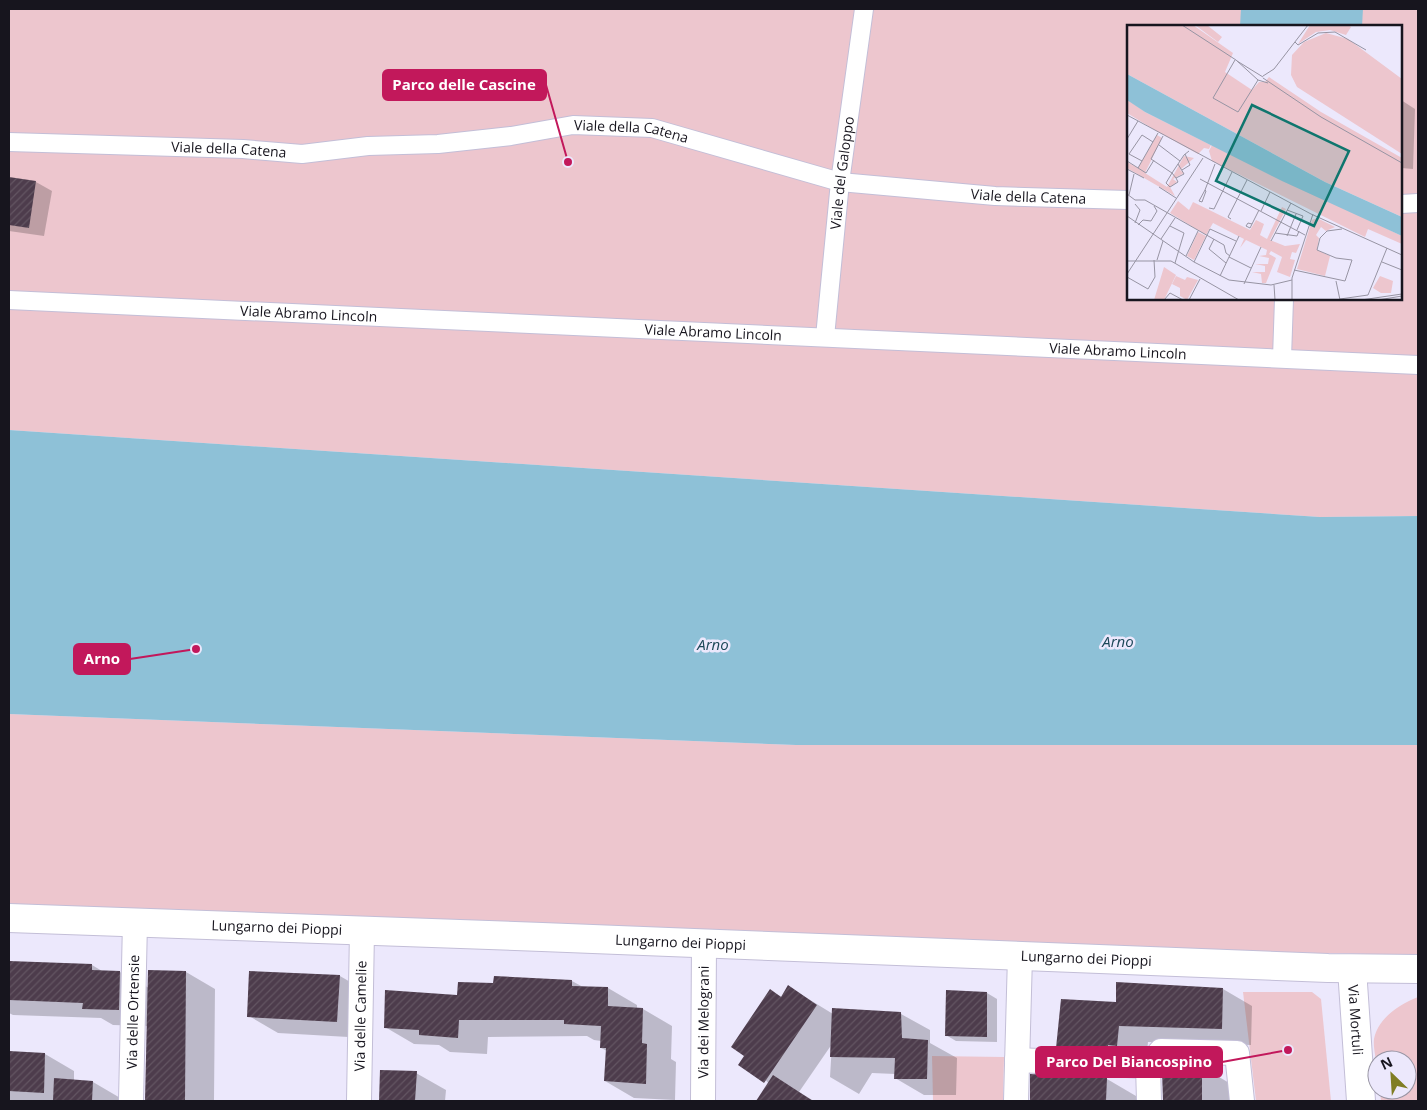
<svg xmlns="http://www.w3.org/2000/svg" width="1427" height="1110" font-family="'Open Sans',sans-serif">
  <defs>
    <pattern id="building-hatch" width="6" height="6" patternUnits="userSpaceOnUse" patternTransform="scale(1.25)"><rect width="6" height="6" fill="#4d3c4c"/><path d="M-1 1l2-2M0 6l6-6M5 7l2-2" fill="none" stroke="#635562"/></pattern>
  </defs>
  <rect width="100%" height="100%" fill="#ece8fc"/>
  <!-- park -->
  <g fill="#edc6ce" fill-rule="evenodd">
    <path d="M9 9H1418V516L1320 517 9 430ZM1128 26H1401V299H1128Z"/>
    <path d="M9 714 796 745H1418V955L1227 951 9 904Z"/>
    <path d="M1243 992H1312L1321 999 1331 1101H1256Z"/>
    <path d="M1418 997V1101H1381L1380 1090H1407V1060H1377V1067C1376 1059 1373 1047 1374 1039 1378 1018 1400 1004 1418 997Z"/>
    <path d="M932 1056 1004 1057 1003 1101H933Z"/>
  </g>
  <!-- water -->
  <g fill="#8ec1d7">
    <path d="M1241 9H1363L1362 26H1240Z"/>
    <path d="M9 430 1320 517 1418 516V745H796L9 714Z"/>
  </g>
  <!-- shadow -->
  <g fill="#0003">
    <path d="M1401 100 1415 109 1413 169 1401 168Z"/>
    <path d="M9 178 36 182 52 191 44 236 9 231Z"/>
    <path d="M9 962 92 965 102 971 120 972 149 988V972H186L215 989 214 1101H147L148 1026 113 1025 101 1018 13 1015 9 1013Z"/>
    <path d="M250 973 340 976 369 993 366 1038 278 1033 249 1016Z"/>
    <path d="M572 981 583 987 608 988 637 1005V1009H643L672 1026 671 1059 676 1062 675 1100 634 1098 605 1081 607 1051 601 1048V1041L594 1040 587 1036 488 1037 487 1054 450 1052 439 1045 414 1044 385 1027 458 997 494 985Z"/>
    <path d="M789 987 833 1014H901L930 1030V1043L957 1058 956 1095H924L895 1078V1074L872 1073 859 1094 830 1077 832 1044 799 1092 814 1101H757L769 1084 746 1056 771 991 782 997Z"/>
    <path d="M1223 989 1252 1006 1251 1045 1148 1042 1146 1062 1087 1064 1057 1047Z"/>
    <path d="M987 993 997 999V1042L956 1041 946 1035Z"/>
    <path d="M9 1052 45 1054 74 1071V1081L93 1082 122 1099V1101H9Z"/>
    <path d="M1202 1067 1231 1084V1101H1164L1163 1071Z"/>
    <path d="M381 1071 416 1073 446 1090 445 1101H380Z"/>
    <path d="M1032 1076 1107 1079 1136 1096V1101H1031Z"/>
  </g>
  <!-- building -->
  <g fill="url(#building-hatch)">
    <path d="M9 177 36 181 29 228 9 225Z"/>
    <path d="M9 961 92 964V970L120 971 119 1010 82 1009 83 1003 9 1000Z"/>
    <path d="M148 970 186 971 185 1101H145Z"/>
    <path d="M249 971 340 975 337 1022 247 1017Z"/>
    <path d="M494 976 572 980V986L608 987V1006L643 1008 642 1043 647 1044 646 1084 604 1081 606 1048H600L601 1026 564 1024V1020H459L458 1038 419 1035V1030L384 1028 385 990 457 995 458 982 493 983Z"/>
    <path d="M1116 982 1223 988 1222 1029 1119 1026 1117 1046 1108 1045V1050L1056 1048 1061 999 1116 1002Z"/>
    <path d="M788 985 817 1005 764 1083 738 1065 744 1056 731 1047 770 989 781 997Z"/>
    <path d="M946 990 987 992V1037L945 1036Z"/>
    <path d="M832 1008 901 1012 902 1038 928 1040 927 1079H894L895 1058 830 1057Z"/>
    <path d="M9 1051 45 1053 44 1093 9 1091Z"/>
    <path d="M1167 1066H1202V1101H1163L1162 1071Z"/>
    <path d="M380 1070 417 1071 415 1101H379Z"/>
    <path d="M1030 1074 1107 1078 1106 1101H1030Z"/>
    <path d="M773 1075 813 1101H756Z"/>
    <path d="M54 1078 93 1081 92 1101H53Z"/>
  </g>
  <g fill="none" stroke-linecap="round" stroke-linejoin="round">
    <defs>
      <g id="pedestrian">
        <path id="s1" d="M9 142 243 149 302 154 368 146 438 144 511 136 573 125 652 128 840 182 995 196 1128 200"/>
        <path d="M1401 204 1418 203"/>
        <path id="s2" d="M9 300 1418 365"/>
        <path id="s3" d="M825 337 840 182 864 9"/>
        <path d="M1282 358 1284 299"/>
      </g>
      <g id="minor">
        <path d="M1017 1060 1148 1066 1161 1051 1237 1053 1242 1101"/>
        <path d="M1148 1066 1149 1101"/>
        <path id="s4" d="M131 1101 135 922"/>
        <path id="s5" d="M359 1101 362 931"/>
        <path id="s6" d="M703 1101 704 944"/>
        <path d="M1016 1101 1020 956"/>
      </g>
      <g id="tertiary">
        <path id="s7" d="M9 918 542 937 1328 968 1418 969"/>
        <path id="s8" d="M1352 969 1361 1101"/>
      </g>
    </defs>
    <!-- pedestrian casing -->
    <use href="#pedestrian" stroke="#c3bed7" stroke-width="20"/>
    <!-- minor casing -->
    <use href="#minor" stroke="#c3bed7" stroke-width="26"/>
    <!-- tertiary casing -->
    <use href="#tertiary" stroke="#c3bed7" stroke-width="30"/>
    <!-- pedestrian -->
    <use href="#pedestrian" stroke="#fff" stroke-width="18"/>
    <!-- minor -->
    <use href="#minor" stroke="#fff" stroke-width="24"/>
    <!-- tertiary -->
    <use href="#tertiary" stroke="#fff" stroke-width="28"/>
  </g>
  <g text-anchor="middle" stroke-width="5" stroke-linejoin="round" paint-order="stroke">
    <!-- street labels -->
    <g font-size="14" fill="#17151e" stroke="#ece8fc">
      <text dy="5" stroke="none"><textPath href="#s1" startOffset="625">Viale della Catena</textPath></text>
      <text dy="5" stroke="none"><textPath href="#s1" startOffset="220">Viale della Catena</textPath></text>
      <text dy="5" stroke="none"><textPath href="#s3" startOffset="165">Viale del Galoppo</textPath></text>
      <text dy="5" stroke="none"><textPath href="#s1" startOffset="1030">Viale della Catena</textPath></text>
      <text dy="5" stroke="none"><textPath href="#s2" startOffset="300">Viale Abramo Lincoln</textPath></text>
      <text dy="5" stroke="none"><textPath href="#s2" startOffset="705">Viale Abramo Lincoln</textPath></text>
      <text dy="5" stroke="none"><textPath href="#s2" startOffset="1110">Viale Abramo Lincoln</textPath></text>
      <text dy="5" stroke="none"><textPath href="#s7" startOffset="268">Lungarno dei Pioppi</textPath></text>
      <text dy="5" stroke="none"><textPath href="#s7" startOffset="672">Lungarno dei Pioppi</textPath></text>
      <text dy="5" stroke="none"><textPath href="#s7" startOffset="1078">Lungarno dei Pioppi</textPath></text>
      <text dy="5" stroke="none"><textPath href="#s4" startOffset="89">Via delle Ortensie</textPath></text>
      <text dy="5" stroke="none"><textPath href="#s5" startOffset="85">Via delle Camelie</textPath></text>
      <text dy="5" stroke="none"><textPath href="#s8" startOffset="51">Via Mortuli</textPath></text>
      <text dy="5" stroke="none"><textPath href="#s6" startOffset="79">Via dei Melograni</textPath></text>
    </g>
    <!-- water labels -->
    <g font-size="15" font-style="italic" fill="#1c4758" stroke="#ece8fc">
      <text x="1118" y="647">Arno</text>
      <text x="713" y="650">Arno</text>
    </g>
  </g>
  <!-- overview -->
  <g transform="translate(1127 25)">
    <rect width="275" height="275" fill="#ece8fc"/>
    <path d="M199 8 221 14 275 54V129L170 62 164 50 165 30 177 17ZM37 242 49 250 37 275H27Z" fill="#edc6ce"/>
    <path d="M0 0H66L106 28 98 47 125 65 132 57H138L142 52 194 87 275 133V192L198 157 0 49ZM68 0H80L95 12 91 17ZM183 0H221L224 2 219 10 203 5 189 7 171 19ZM0 74 18 87 84 120 82 124 77 123 71 129 31 107 0 88ZM30 110 35 113 18 148 40 162 57 131 67 133 53 145 57 148 46 154 50 157 43 162 48 171 0 143V137L11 143ZM85 120 275 211V219L241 204 238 212 85 136 82 126ZM51 176 62 185 66 177 123 205 129 195 137 199 133 210 140 214 155 182 159 184 143 215 158 221 173 219 169 228 165 227 163 234 168 235 163 252 150 247 155 232 144 226 142 229 149 233 139 258H135L134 249 125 247H138V241L128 239H141L142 233 132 231 139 230 140 225 119 215 113 223 117 214 86 198 79 210 43 188ZM190 193 208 202 199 206 194 202 189 210 192 213 190 225 203 231 198 251 170 244 185 195ZM71 207 79 211 67 235 60 231ZM49 251 58 255 60 252 71 255 60 275 53 271V263L45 259ZM253 251 266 256 264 268H254L246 263Z" fill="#edc6ce"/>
    <path d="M0 49 198 157 275 192V211L155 156 18 87 0 75Z" fill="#8ec1d7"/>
    <path fill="none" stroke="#9794a3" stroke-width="1" d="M55 0 109 35 131 55 141 58M168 17 171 20 191 8 208 7 239 25M108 35 86 73 111 87 131 55M110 36 136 52M136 51 147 44 181 0M136 53 194 92 275 138M0 90 184 189 275 230M36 111 24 134 45 148 49 153 51 157 43 162 39 158 45 148 57 130 62 126M0 114 11 96M32 120 53 136M0 136 19 148 27 135M15 136 2 129 15 110 26 117M11 143 31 108M0 144 17 153M55 145 63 140 58 129M49 153 57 149 51 139M73 154 178 210M32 162 49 173M78 165 79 166 75 177 72 176ZM78 165 88 139M0 169 8 175H18L97 220 99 228 103 231M2 170 7 149M82 183 87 184 105 147M160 185 176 191 170 205M134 186 143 167M0 191 67 237 102 255 144 260 165 255M104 194 101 192 120 155M8 198 13 185 8 179M125 199 123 203 119 201 121 198 125 199 132 185M11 200 16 195 24 196 30 186 27 181M43 201 57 208 48 238M148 208 170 211 172 206M160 211 169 189M34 214 48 193M87 214 82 224 99 238M144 216 164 178M59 231 71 206M102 232 124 243M30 235 36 216M0 236H44L112 275M67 237 83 204 109 216M255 237 275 245M167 245 218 256 225 235 209 233 190 225 193 213 200 206 215 204M0 249 76 133M93 251 112 211M0 252 21 264 28 252 27 235M209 256 213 275M117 259 134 222M147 260 148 275M213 274 241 270 260 223M37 275 43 268 56 275M62 275 73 254M165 275V253L186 189M234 275 275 269M251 275 275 271"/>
    <path fill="#0f766e" fill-opacity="0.15" stroke="#0f766e" stroke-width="2.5" d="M125 80 222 126 187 201 89 156Z"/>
    <rect width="275" height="275" fill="none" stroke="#17151e" stroke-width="2.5"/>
  </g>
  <!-- callouts -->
  <path fill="none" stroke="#c2185b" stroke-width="2" d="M568 162L546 85M196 649L130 659M1288 1050L1222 1062"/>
  <g fill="#c2185b" stroke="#ece8fc" stroke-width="2">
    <circle cx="568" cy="162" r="5"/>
    <circle cx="196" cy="649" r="5"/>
    <circle cx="1288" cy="1050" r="5"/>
  </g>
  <g fill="#c2185b" stroke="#c2185b" stroke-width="2">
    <rect x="383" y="70" width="163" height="30" rx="5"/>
    <rect x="74" y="644" width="56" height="30" rx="5"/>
    <rect x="1036" y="1047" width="186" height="30" rx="5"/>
  </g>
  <g font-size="15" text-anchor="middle" font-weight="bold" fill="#fff">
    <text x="464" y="90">Parco delle Cascine</text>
    <text x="102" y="664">Arno</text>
    <text x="1129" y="1067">Parco Del Biancospino</text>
  </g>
  <!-- border -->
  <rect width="1427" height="1110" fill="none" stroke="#17151e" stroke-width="20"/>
  <!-- north arrow -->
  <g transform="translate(1392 1075) rotate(335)"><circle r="24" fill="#ece8fc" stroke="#9794a3"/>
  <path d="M0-4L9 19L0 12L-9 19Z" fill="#807d24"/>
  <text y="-8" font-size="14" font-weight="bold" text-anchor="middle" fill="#17151e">N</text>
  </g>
</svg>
